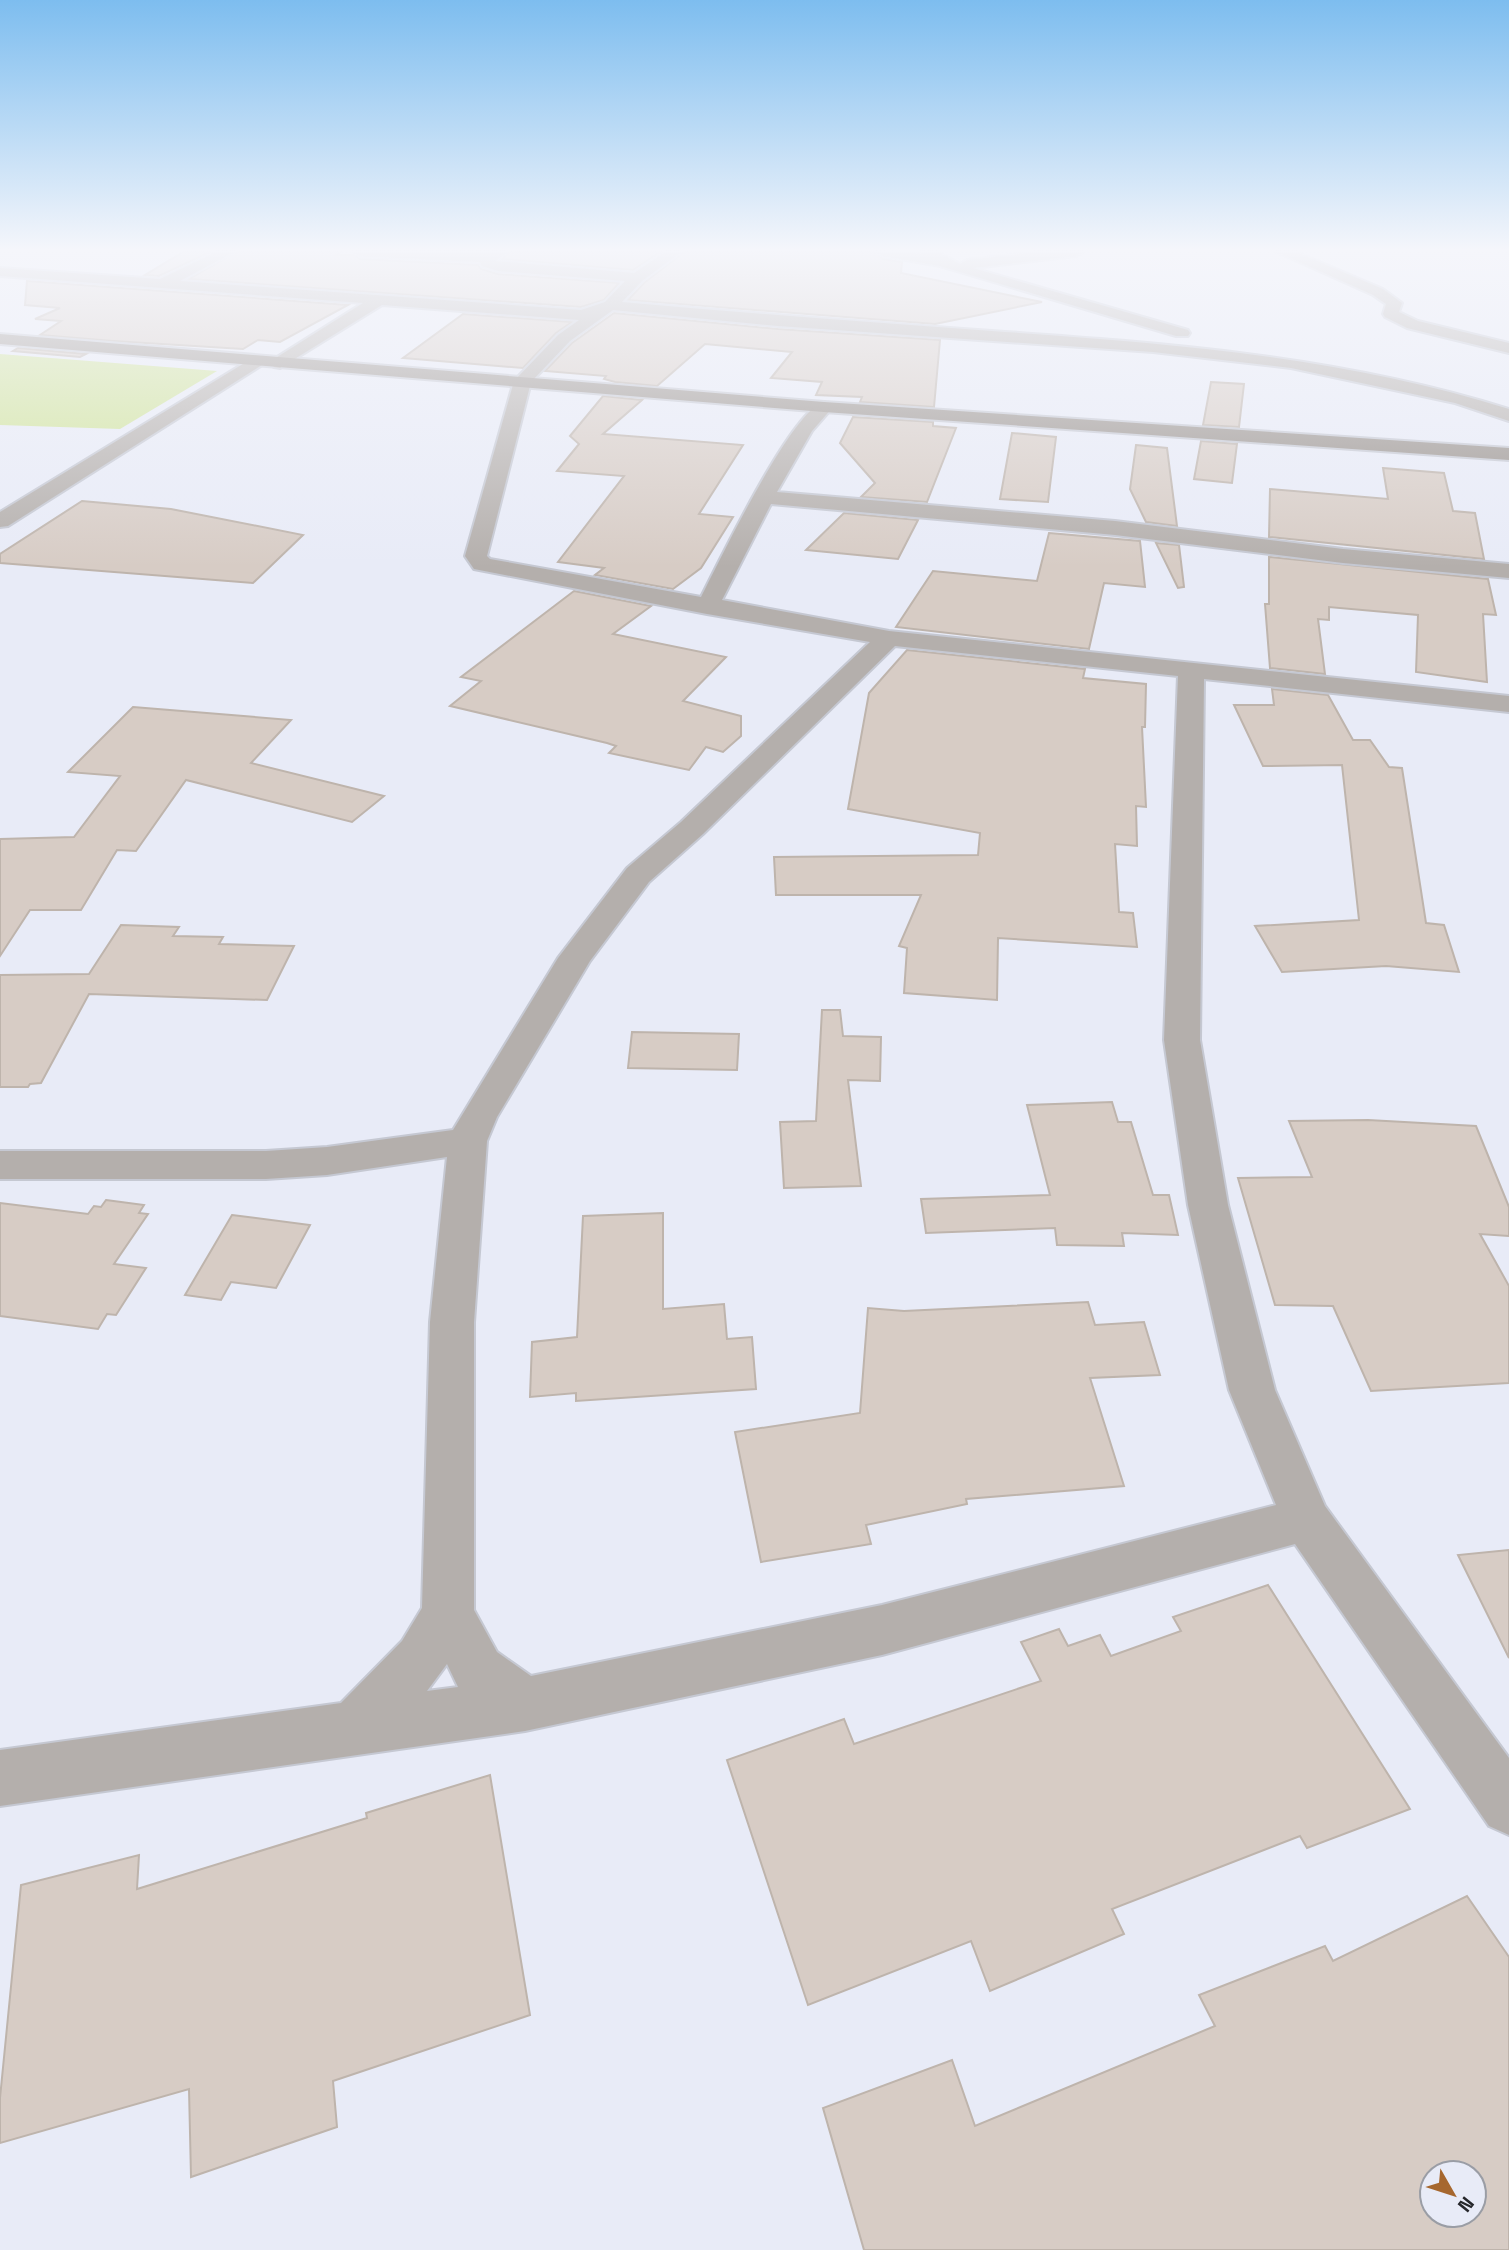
<svg xmlns="http://www.w3.org/2000/svg" width="1509" height="2250" font-family="'Space Grotesk',sans-serif">
  <rect width="100%" height="100%" fill="#e8ebf7"/>
  <!-- green -->
  <path fill="#cfe397" d="M0 354 217 371 120 429 0 425Z"/>
  <!-- building -->
  <g fill="#d7ccc5" stroke="#beb4ac" stroke-width="2" fill-rule="evenodd">
    <path d="M183 252H210L159 276 145 275Z"/>
    <path d="M236 252H340L336 255H354L360 259 478 265 481 269 498 274 619 283 604 300 581 307 189 279Z"/>
    <path d="M510 252H660L633 270 502 259Z"/>
    <path d="M684 252H874L883 259 902 262 901 273 1042 302 935 324 628 300 644 283Z"/>
    <path d="M27 281 348 305 280 342 258 340 243 349 113 341 40 335 61 321 35 319 60 308 25 305Z"/>
    <path d="M614 313 778 329 940 340 934 407 860 402 862 397 816 395 822 382 771 378 792 352 705 344 657 386 615 382 604 379 606 376 545 371 572 343Z"/>
    <path d="M463 314 572 322 556 333 523 368 403 358Z"/>
    <path d="M18 348 86 354 80 357 13 351Z"/>
    <path d="M1211 382 1244 384 1239 427 1203 425Z"/>
    <path d="M603 396 642 400 603 434 743 445 699 514 733 517 701 568 673 589 595 575 604 568 558 562 624 476 557 471 579 444 570 436Z"/>
    <path d="M853 417 933 422V426L956 428 927 502 861 497 875 483 840 443Z"/>
    <path d="M1012 433 1056 437 1048 502 1000 499Z"/>
    <path d="M1201 441 1237 444 1232 483 1194 479Z"/>
    <path d="M1136 445 1167 448 1177 526 1146 522 1130 489Z"/>
    <path d="M1383 468 1444 473 1453 511 1475 513 1484 559 1269 537 1270 489 1388 499Z"/>
    <path d="M82 501 171 509 303 535 253 583 0 563V554Z"/>
    <path d="M844 513 918 520 898 559 806 550Z"/>
    <path d="M1049 533 1140 541 1145 587 1104 583 1089 649 896 627 933 571 1037 581Z"/>
    <path d="M1156 543 1179 545 1184 587 1178 588Z"/>
    <path d="M1269 557 1488 579 1496 615 1483 614 1487 682 1416 672 1418 615 1329 607V620L1318 619 1325 674 1270 668 1265 604H1269Z"/>
    <path d="M574 591 651 606 613 634 726 657 683 701 741 716V736L723 752 706 747 689 770 609 753 616 746 607 743 450 706 481 681 461 677Z"/>
    <path d="M907 650 1085 669 1083 678 1146 684 1145 727H1142L1146 807 1136 806 1137 846 1115 844 1119 912 1133 913 1137 947 998 938 997 1000 904 993 907 948 899 946 921 895H776L774 857 978 855 980 833 848 809 869 693Z"/>
    <path d="M1272 689 1328 695 1353 740H1370L1389 767 1402 768 1426 923 1444 925 1459 972 1386 966 1282 972 1255 926 1359 920 1342 765 1263 766 1234 705H1274Z"/>
    <path d="M133 707 291 720 251 763 384 796 352 822 186 780 136 851 117 850 81 910H30L0 956V839L74 837 120 776 68 772Z"/>
    <path d="M121 925 179 927 173 936 223 937 219 944 294 946 267 1000 89 994 41 1083 30 1084 28 1087H0V975L89 974Z"/>
    <path d="M822 1010H840L843 1036 881 1037 880 1081 848 1080 861 1186 784 1188 780 1122 816 1121Z"/>
    <path d="M632 1032 739 1034 737 1070 628 1068Z"/>
    <path d="M1112 1102 1118 1122H1131L1153 1195H1169L1178 1235 1122 1233 1124 1246 1057 1245 1055 1228 926 1233 921 1199 1050 1195 1027 1105Z"/>
    <path d="M1368 1120 1476 1126 1509 1207V1236L1480 1234 1509 1286V1383L1371 1391 1333 1306 1275 1305 1238 1178 1312 1177 1289 1121Z"/>
    <path d="M106 1200 144 1205 139 1213 148 1214 114 1264 146 1268 116 1315 107 1314 98 1329 0 1316V1203L88 1214 94 1206 101 1207Z"/>
    <path d="M663 1213V1309L724 1304 727 1339 752 1337 756 1389 576 1401V1393L530 1397 532 1342 577 1337 583 1216Z"/>
    <path d="M232 1215 310 1225 276 1288 231 1282 221 1300 185 1295Z"/>
    <path d="M1088 1302 1095 1325 1144 1322 1160 1375 1090 1378 1124 1486 966 1499 967 1504 866 1525 871 1544 761 1562 735 1432 860 1413 868 1308 904 1311Z"/>
    <path d="M1509 1550V1658L1458 1555Z"/>
    <path d="M1268 1585 1410 1809 1307 1848 1300 1836 1112 1909 1124 1934 990 1991 971 1941 808 2005 727 1760 844 1719 854 1744 1041 1681 1021 1642 1059 1629 1068 1646 1100 1635 1111 1656 1181 1631 1173 1617Z"/>
    <path d="M490 1775 530 2015 333 2081 337 2127 191 2177 189 2089 0 2143V2098L21 1885 139 1855 137 1889 367 1818 366 1813Z"/>
    <path d="M1467 1896 1509 1957V2250H864L823 2108 952 2060 975 2126 1215 2026 1199 1995 1325 1946 1333 1961ZM1432 2173H1474V2215H1432Z"/>
  </g>
  <g fill="none" stroke-linecap="round" stroke-linejoin="round">
    <defs>
      <g id="minor">
        <path d="M216 252H234L180 281 581 310 605 302 625 281 498 271 482 266 480 262 360 256 353 252H507L495 261 634 273 665 252H681L642 281 622 302C745 313 868 322 992 331 1166 343 1341 356 1509 409V421L1455 403 1291 368 1153 352 778 326 613 310 570 341 531 382 487 556 490 559 701 597C719 562 792 409 824 402L833 407 812 431 777 492 1115 521 1343 549 1509 564V578L1343 563 1115 535 771 504 722 600 889 631 1509 696V712L1204 679 1200 1040 1228 1205 1275 1390 1325 1506 1509 1758V1835L1489 1826 1295 1544 882 1655 525 1731 0 1806V1750L341 1703 402 1641 422 1608 430 1322 447 1157 327 1175 266 1179H0V1151H266L327 1147 453 1130 558 958 627 868 681 822 870 642 707 614 474 569 465 556 514 381 558 335 579 320 382 305 280 368 274 367 271 363 274 359 363 303 0 276V268L160 279ZM895 646 1178 676 1164 1040 1188 1205 1229 1390 1276 1505 882 1605 531 1676 497 1652 474 1610V1322L487 1141 497 1117 590 961 649 882 703 834ZM447 1664 458 1687 427 1691Z"/>
        <path d="M876 252 923 254 921 252H938L960 264 967 260 1038 252H1083L1076 256 973 268 1188 330 1190 333 1188 336H1176L940 266 883 256Z"/>
        <path d="M1277 252H1296L1383 289 1402 303 1399 312 1418 321 1509 343V353L1407 328 1385 317 1383 314 1386 304 1373 295Z"/>
        <path d="M256 356 265 361 262 365 8 526 0 527V512Z"/>
      </g>
      <path id="secondary" d="M0 334 824 402 1509 448V460L824 412 0 344Z"/>
    </defs>
    <!-- minor casing -->
    <use href="#minor" stroke="#c5c8d2" stroke-width="4"/>
    <!-- secondary casing -->
    <use href="#secondary" stroke="#c5c8d2" stroke-width="4"/>
    <!-- minor -->
    <use href="#minor" fill="#b4afac" fill-rule="evenodd"/>
    <!-- secondary -->
    <use href="#secondary" fill="#99928d" fill-rule="evenodd"/>
  </g>
  <!-- sky -->
  <linearGradient id="sky" x2="0" y2="1"><stop stop-color="#7dbdef"/><stop offset="0.44" stop-color="#f5f6fb"/><stop offset="1" stop-color="#f5f6fb" stop-opacity="0"/></linearGradient>
  <rect width="1509" height="567" fill="url(#sky)"/>
  <!-- north arrow -->
  <g transform="translate(1453 2194) rotate(129)"><circle r="33" fill="#e8ebf7" stroke="#9a9da5" stroke-width="2"/>
  <path d="M0-5L12 26L0 18L-12 26Z" fill="#a6672e"/>
  <text y="-10" font-size="19" font-weight="bold" text-anchor="middle" fill="#26272b">N</text>
  </g>
</svg>
